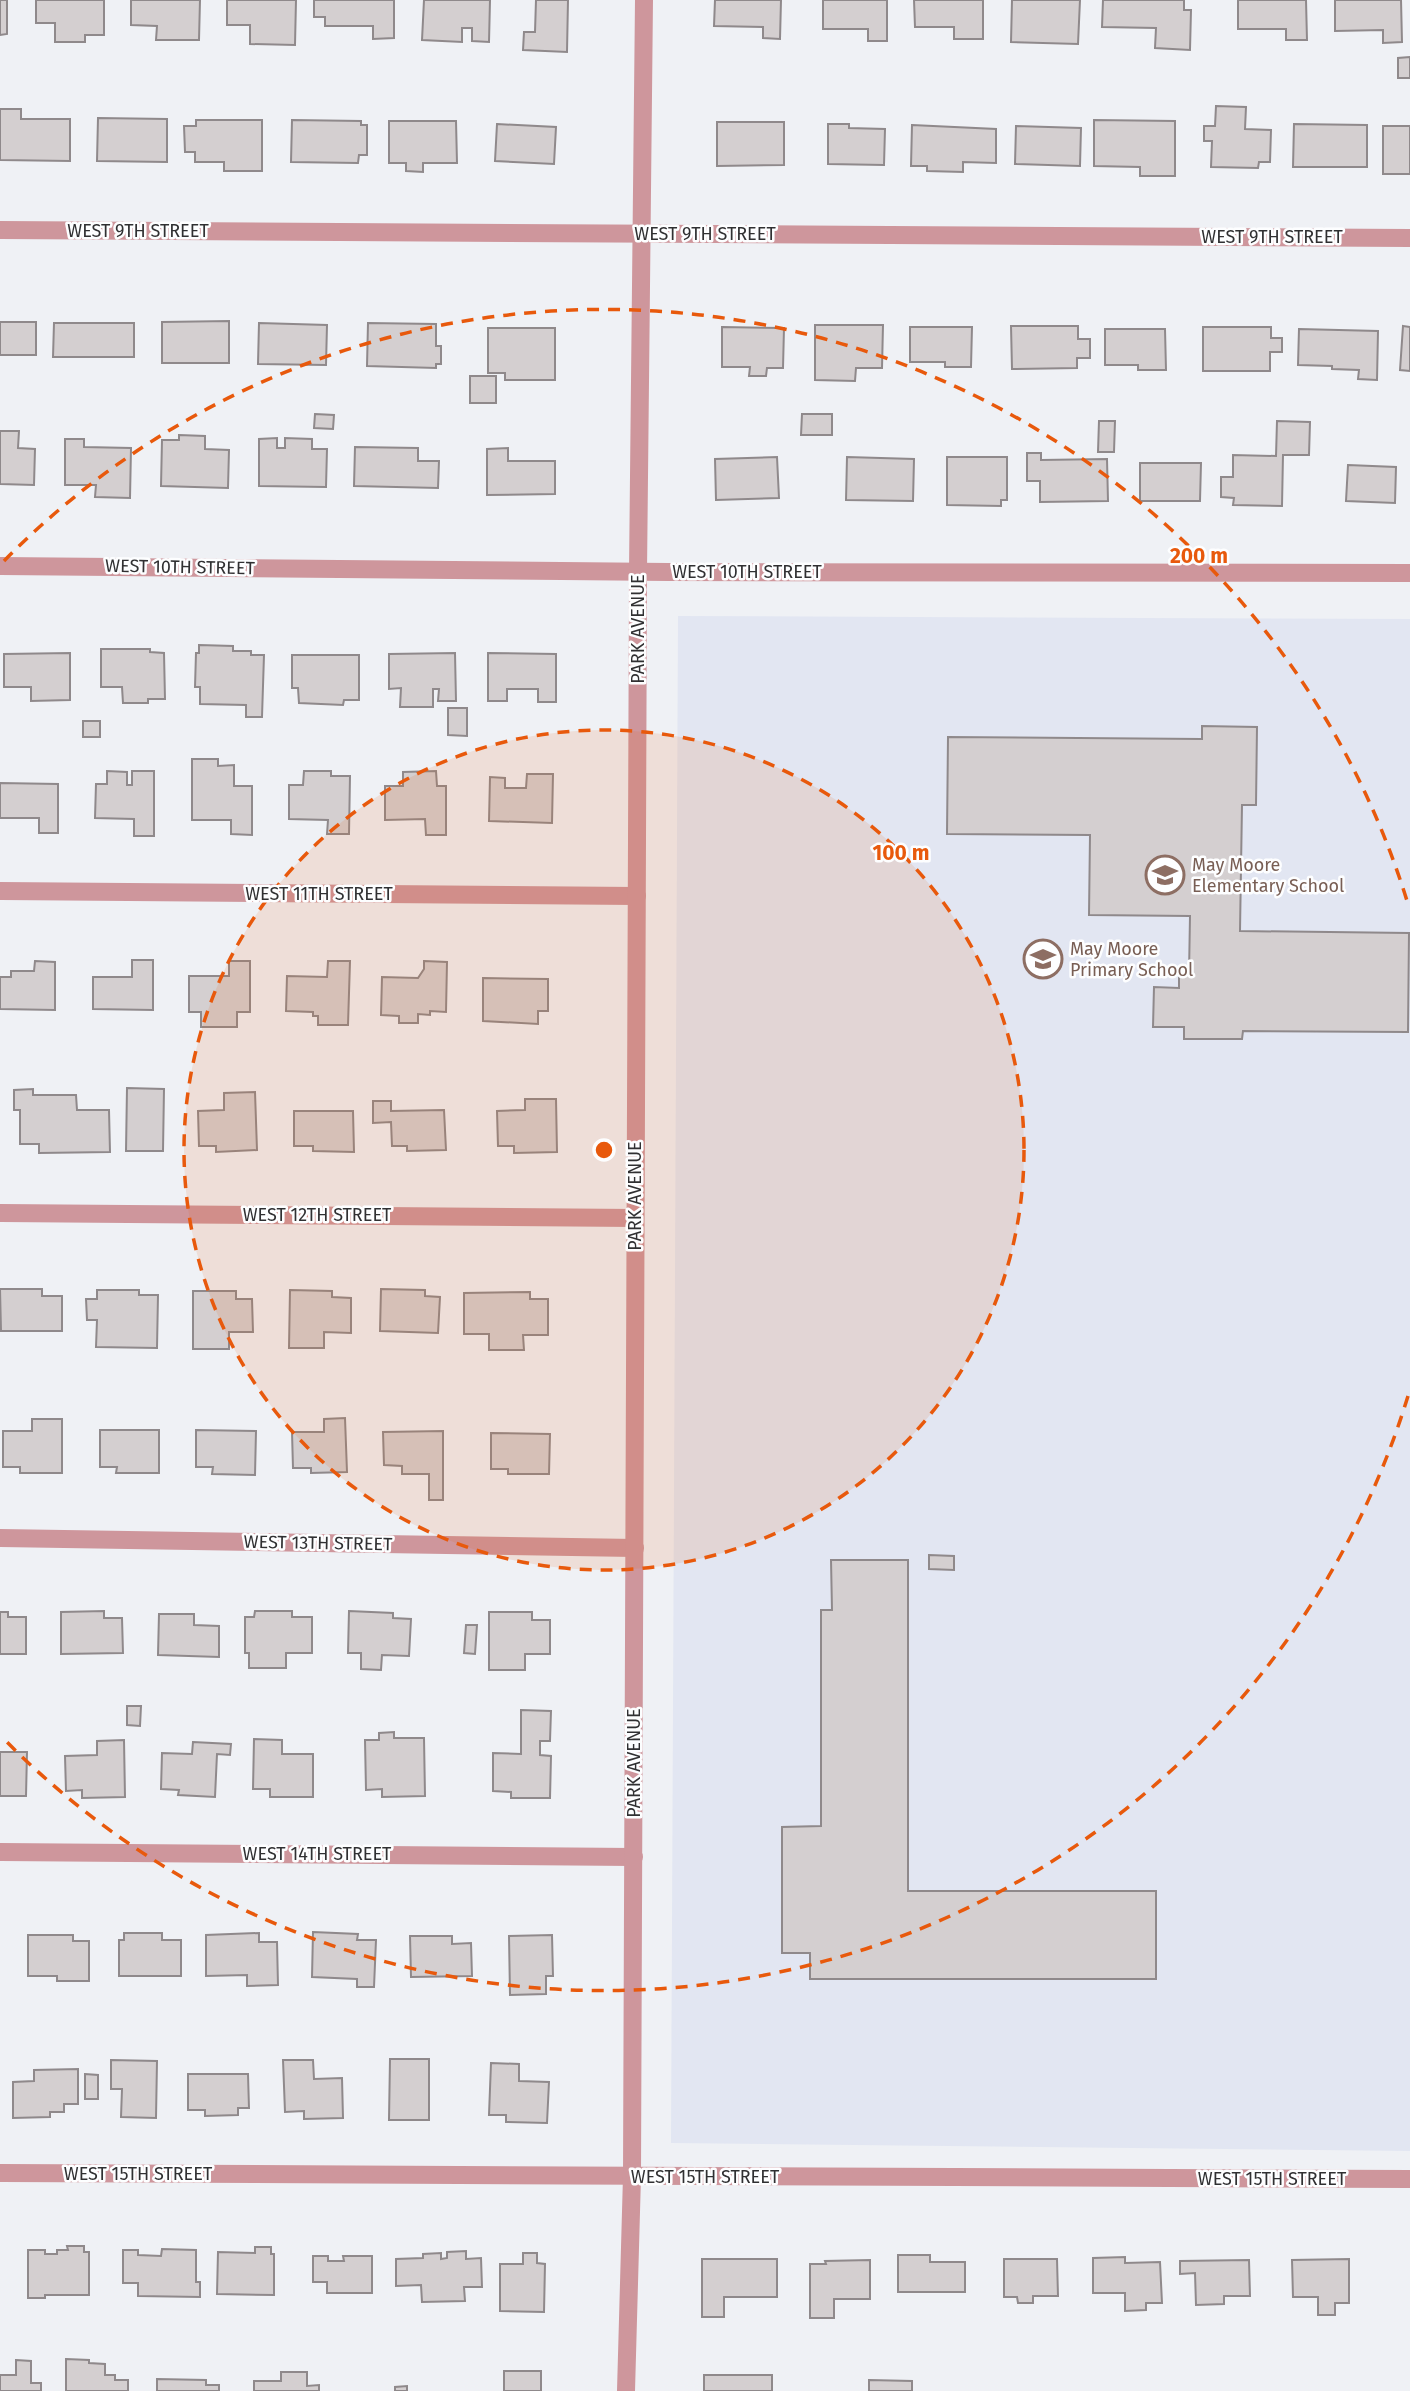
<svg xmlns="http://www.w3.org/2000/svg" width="1410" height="2391" font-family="'Fira Sans',sans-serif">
  <rect width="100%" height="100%" fill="#eff1f5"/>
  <!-- built -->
  <path fill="#e2e6f2" d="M678 616 1410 619V2151L671 2143Z"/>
  <!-- building -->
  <g fill="#d4cfd0" stroke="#8f898b" stroke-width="2">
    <path d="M0 0H7V34L0 35Z"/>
    <path d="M36 0H104V35H85V42H55V23H36Z"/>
    <path d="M131 0H200L199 40H156L157 26 131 25Z"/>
    <path d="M227 0H296L295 45 250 44V25H227Z"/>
    <path d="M314 0H394V38L373 39V26H325V17H314Z"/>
    <path d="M424 0H490L489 42 472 41V28H462V42L422 40Z"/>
    <path d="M536 0H568L567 52 523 50 524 32H535Z"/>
    <path d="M715 0H781L780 39 763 38V27L714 26Z"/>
    <path d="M823 0H887V41H868V29H823Z"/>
    <path d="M914 0H983V39H954V27H915Z"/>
    <path d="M1012 0H1080L1078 44 1011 42Z"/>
    <path d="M1103 0H1184V10H1191L1190 50 1155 48 1156 28 1102 27Z"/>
    <path d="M1238 0H1306L1307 40H1286V29H1238Z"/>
    <path d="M1335 0H1401L1402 42 1383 43V30L1335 31Z"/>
    <path d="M1410 57V78H1398V58Z"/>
    <path d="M1216 106 1246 107 1245 129 1271 130 1270 162H1259L1258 168 1211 167 1212 141H1204V126H1215Z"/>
    <path d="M0 109H21V119H70V161L0 160Z"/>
    <path d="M98 118 167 119V162L97 161Z"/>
    <path d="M196 120H262V171H224V162H195V152H185L184 126H196Z"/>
    <path d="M292 120 361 121V125H367V155H359L358 163 291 162Z"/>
    <path d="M1094 120 1175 121V176H1140V167L1094 166Z"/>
    <path d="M389 121H456L457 163H423V172L406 171V163H389Z"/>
    <path d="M717 122H784V165L717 166Z"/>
    <path d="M497 124 556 127 554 164 495 161Z"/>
    <path d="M828 124H849V128L885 129 884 165 828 164Z"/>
    <path d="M1294 124 1367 125V167H1293Z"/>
    <path d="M912 125 996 129V163L963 162V172L927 171V166H911Z"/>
    <path d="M1016 126 1081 128 1080 166 1015 164Z"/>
    <rect x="1383" y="126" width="27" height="48"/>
    <path d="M229 321V363H162V322Z"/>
    <rect x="0" y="322" width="36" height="33"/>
    <path d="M54 323H134V357H53Z"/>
    <path d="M259 323 327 325 326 365 258 364Z"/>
    <path d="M368 323 436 324V346H441V364H436V368L367 366Z"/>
    <path d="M815 325H883L882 368H856L855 381 815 380Z"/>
    <path d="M1011 326H1078V339H1090V358H1077V368L1012 369Z"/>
    <path d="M1403 326 1410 327V371L1400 370Z"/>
    <path d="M722 327 784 328 783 368H767L766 376H749L750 367H722Z"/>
    <path d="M910 327H972L971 367H945V362H910Z"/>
    <path d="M1203 327H1271V338H1282V352H1270V371H1203Z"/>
    <path d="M488 328H555V380H505V373H488Z"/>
    <path d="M1105 329H1165L1166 370H1138V365H1105Z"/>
    <path d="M1299 329 1378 331 1377 380 1358 379 1359 370 1332 369V366L1298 365Z"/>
    <rect x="470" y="376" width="26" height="27"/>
    <path d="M315 414 334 415 333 429 314 428Z"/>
    <path d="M802 414H832V435H801Z"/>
    <path d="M1099 421H1115L1114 452H1098Z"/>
    <path d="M1277 421 1310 422 1309 455H1283L1282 506 1233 505 1234 498 1221 497V477H1233V455L1276 456Z"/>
    <path d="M0 431H19L18 448 35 449 34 485 0 484Z"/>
    <path d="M179 435 205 436V449L229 450 228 488 161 486 162 440H179Z"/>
    <path d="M277 438V448H285V438L312 439V449H327L326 487 259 486V439Z"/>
    <path d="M65 439H84V447L131 448 130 498 95 497 96 485H65Z"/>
    <path d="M355 447 418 448V461H439L438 488 354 486Z"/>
    <path d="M508 448V461H555V494L487 495V449Z"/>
    <path d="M1027 453H1041V460L1107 459 1108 501 1040 502V481H1027Z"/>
    <path d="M777 457 779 498 716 500 715 459Z"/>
    <path d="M847 457 914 459 913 501 846 500Z"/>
    <path d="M947 457H1007V500H1001V506L947 505Z"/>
    <path d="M1140 463H1201L1200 501H1140Z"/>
    <path d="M1348 465 1396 467 1395 503 1346 501Z"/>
    <path d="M199 645 233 646V651H251V655H264L262 717H246V705L200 704V687H195L196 653H199Z"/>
    <path d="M101 649H150V652L164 653 165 699H148V703H123L122 687H101Z"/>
    <path d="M70 653V700L31 701V687H4V654Z"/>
    <path d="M455 653 456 701H438L439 689H433V707H400L401 688 389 689V654Z"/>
    <path d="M488 653 556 654V702H538V689H507V701H488Z"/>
    <path d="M292 655H359V700H344L343 705 299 703 298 688H292Z"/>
    <path d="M448 708H467V736L448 735Z"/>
    <rect x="83" y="721" width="17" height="16"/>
    <path d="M1202 726 1257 727 1256 805H1242L1240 931 1409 933 1408 1032 1243 1031 1242 1039H1184V1027H1153L1154 987 1179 988V974H1189L1190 916 1089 915 1090 835 947 834 948 737 1202 739Z"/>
    <path d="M192 759H218V766L234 765V786H252V835L231 834V820H192Z"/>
    <path d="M107 771 127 772V785H132V771H154V836H134V819L95 818 96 784H107Z"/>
    <path d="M304 771H331V776H350L349 834H327L328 820 289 819V785H303Z"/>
    <path d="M436 771 437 786H446V835H426L425 819 385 820V786H403V772Z"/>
    <path d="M527 774H553L552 823 489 821 490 777 505 778V788H526Z"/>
    <path d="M0 783 58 784V833H39V818H0Z"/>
    <path d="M132 960H153V1010L93 1009V977H132Z"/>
    <path d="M35 961 55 962V1010L0 1009V977H11V971H34Z"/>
    <path d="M229 961H250V1012H237V1027H201V1012H189V976H229Z"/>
    <path d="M328 961H350L348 1025H318V1016H313V1012L286 1011 287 976 327 977Z"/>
    <path d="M424 961 447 962 446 1012 430 1011V1015L418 1014V1023H399V1016L381 1015 382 977 418 978 424 969Z"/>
    <path d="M483 978 548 979V1011H538V1024L483 1021Z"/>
    <path d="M127 1088 164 1089 163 1151H126Z"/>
    <path d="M33 1089V1095H76L77 1110H109L110 1152 39 1153V1144H20V1110H14V1090Z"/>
    <path d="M255 1092 257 1150 216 1152V1146H199L198 1111 224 1110V1093Z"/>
    <path d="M525 1099H556L557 1152 514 1153V1146H498L497 1111 525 1110Z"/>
    <path d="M373 1101H391V1111L444 1110 446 1150 407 1151V1146H392L391 1122 373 1123Z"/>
    <path d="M294 1111H353L354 1152 313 1151V1146H294Z"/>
    <path d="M0 1289H42V1296H62V1331H1Z"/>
    <path d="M381 1289 425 1290V1296L440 1297 438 1333 380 1331Z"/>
    <path d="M97 1290H139V1295H158L157 1348 96 1347 97 1320H87L86 1299H97Z"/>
    <path d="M290 1290 332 1291V1297L351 1298V1333L324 1332V1348H289Z"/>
    <path d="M193 1291H236V1299H252L253 1332H229V1349H193Z"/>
    <path d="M530 1292V1299H548V1335H523L524 1350H489V1334H464V1293Z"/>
    <path d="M345 1418 347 1472 311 1473V1468H293L292 1432H324V1419Z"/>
    <path d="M32 1419H62V1473H20V1467H3V1431H32Z"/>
    <path d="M100 1430H159V1473H116L117 1467H100Z"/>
    <path d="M196 1430 256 1431 255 1475 212 1474 213 1467H196Z"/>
    <path d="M443 1431V1500H429V1474H402V1466L384 1465 383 1432Z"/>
    <path d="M491 1433 550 1434 549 1474H508V1469H491Z"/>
    <path d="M929 1555 954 1556V1570L929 1569Z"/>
    <path d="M831 1560H908V1891H1156V1979H810V1953H782V1827L821 1826V1610H832Z"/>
    <path d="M104 1611V1618H122L123 1653 61 1654V1612Z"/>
    <path d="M255 1611H292V1617H312V1653H286V1668H249V1653H245V1617H254Z"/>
    <path d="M349 1611 393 1613V1618L411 1619 409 1656 382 1655 381 1670 361 1669V1653H348Z"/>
    <path d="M0 1612H8V1617H26V1654H0Z"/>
    <path d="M489 1612H532V1620H550V1654H525V1670H489Z"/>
    <path d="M159 1614H194V1625L219 1626V1657L158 1655Z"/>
    <path d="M466 1625H477L475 1654 464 1653Z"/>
    <path d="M127 1706H141L140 1726 127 1725Z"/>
    <path d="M521 1710 551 1711 550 1741H540V1755L551 1756 550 1798H511V1792L493 1791V1753L521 1754Z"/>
    <path d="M394 1732V1738H424L425 1796 382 1797V1789L366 1790 365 1740H379V1733Z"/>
    <path d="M254 1739 282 1740V1754H313V1797H270V1789H253Z"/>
    <path d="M124 1740 125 1797 82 1798V1790L66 1791 65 1756 97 1755V1741Z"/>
    <path d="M193 1742 231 1744 230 1755 217 1754 215 1797 178 1795 179 1790 161 1789 162 1753 192 1754Z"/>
    <path d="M0 1752H27L26 1796H0Z"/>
    <path d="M313 1932 358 1934 357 1940H376L374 1987H357V1979L312 1977Z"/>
    <path d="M124 1933H162V1940H181V1976H119V1940H124Z"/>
    <path d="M259 1933V1942H277L278 1985 247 1986V1975L206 1976V1935Z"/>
    <path d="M28 1935H73V1941H89V1981H57V1976H28Z"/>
    <path d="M552 1935 553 1976H546V1994L510 1995 509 1936Z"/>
    <path d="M410 1936H452V1944L471 1943 472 1976 411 1977Z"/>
    <path d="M390 2059H429V2120H389Z"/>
    <path d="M111 2060 157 2061 156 2118 121 2117 122 2089H111Z"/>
    <path d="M283 2060H313L314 2079 342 2078 343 2118 304 2119V2111L285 2112Z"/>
    <path d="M491 2063 519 2064V2081L549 2082 547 2123 506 2122V2115H489Z"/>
    <path d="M78 2069V2104H64V2112H50V2117L13 2118V2082L34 2081V2070Z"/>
    <path d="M85 2074 98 2075V2099H85Z"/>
    <path d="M188 2074H248L249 2108H238V2115L205 2116V2110H188Z"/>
    <path d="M67 2246H84V2252H89V2295H45V2298H28V2250H45V2254H57V2250H68Z"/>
    <path d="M255 2247H271V2254H274V2295L217 2294 218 2252 255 2253Z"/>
    <path d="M162 2249 196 2250V2282H200V2297L138 2296V2283H123V2250H138V2255L161 2256Z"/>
    <path d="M466 2251V2259L481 2258 482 2287H464L465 2301 422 2302 421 2285 396 2286V2259L423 2258V2254L441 2253V2259L447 2258V2252Z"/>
    <path d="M523 2253H537V2263L545 2264 544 2312 500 2311V2264H523Z"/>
    <path d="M898 2255H930V2262H965V2292H898Z"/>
    <path d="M313 2256H328V2261H344L343 2256H372V2293H327V2282H313Z"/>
    <path d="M1125 2257V2263L1160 2262 1162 2303H1146V2310L1125 2311V2293H1093V2258Z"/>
    <path d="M702 2259H777V2297H724V2317H702Z"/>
    <path d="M1004 2259H1057L1058 2296H1033V2303H1018L1017 2297H1004Z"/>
    <path d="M1349 2259V2303H1335V2315H1318V2297H1293L1292 2260Z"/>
    <path d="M870 2260V2299H834V2318H810V2264H826L825 2261Z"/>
    <path d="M1249 2260 1250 2296H1224V2304L1196 2305 1195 2273 1180 2274V2261Z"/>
    <path d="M66 2359 89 2360V2363L105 2364V2375H115V2380H128V2391H66Z"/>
    <path d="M16 2360 31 2361V2383H41V2391H0V2375H16Z"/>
    <rect x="504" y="2371" width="37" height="20"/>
    <path d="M281 2372H307V2386L319 2385V2391H254V2381H281Z"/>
    <rect x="704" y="2375" width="68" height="16"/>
    <path d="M157 2379 206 2380V2385H219V2391H157Z"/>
    <path d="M869 2380 912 2381V2391H869Z"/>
    <path d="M407 2386V2391H395V2387Z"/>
  </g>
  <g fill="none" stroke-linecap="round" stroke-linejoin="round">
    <!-- minor -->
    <g stroke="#ce969c" stroke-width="18">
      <path d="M0 230 1410 238"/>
      <path d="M0 566 668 572 1410 573"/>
      <path d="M0 891 637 896"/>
      <path d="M0 1213 635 1218"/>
      <path d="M0 1538 635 1548"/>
      <path d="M0 1852 634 1857"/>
      <path d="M0 2173 1410 2179"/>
      <path d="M626 2391 632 2176 638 572 644 0"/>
    </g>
  </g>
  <!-- distance rings -->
  <circle cx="604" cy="1150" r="420" fill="#e8590c" fill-opacity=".12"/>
  <g fill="none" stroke="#e8590c" stroke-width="3.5" stroke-dasharray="12 9">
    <circle cx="604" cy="1150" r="420"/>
    <path d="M1408 1396A841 841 0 0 1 4 1739M4 561A841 841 0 0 1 1408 904"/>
  </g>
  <!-- icons -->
  <defs>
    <symbol id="school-ring" viewBox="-11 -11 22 22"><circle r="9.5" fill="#fdfeff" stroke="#8d6e63" stroke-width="1.5"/><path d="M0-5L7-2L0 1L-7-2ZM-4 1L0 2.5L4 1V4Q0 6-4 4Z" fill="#8d6e63"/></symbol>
  </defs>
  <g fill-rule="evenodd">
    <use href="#school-ring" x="1143" y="853" width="44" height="44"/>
    <use href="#school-ring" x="1021" y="937" width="44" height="44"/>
  </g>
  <g text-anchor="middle" stroke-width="5" stroke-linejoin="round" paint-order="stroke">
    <!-- street labels -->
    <g font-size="18" fill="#303032" stroke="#fdfeff">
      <text x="138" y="237">WEST 9TH STREET</text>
      <text x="705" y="240">WEST 9TH STREET</text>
      <text x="1272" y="243">WEST 9TH STREET</text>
      <text transform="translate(180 567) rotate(1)" y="6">WEST 10TH STREET</text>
      <text x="747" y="578">WEST 10TH STREET</text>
      <text transform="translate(638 629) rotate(-90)" y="6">PARK AVENUE</text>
      <text x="319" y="900">WEST 11TH STREET</text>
      <text transform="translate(635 1196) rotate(-90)" y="6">PARK AVENUE</text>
      <text x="317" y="1221">WEST 12TH STREET</text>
      <text transform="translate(318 1543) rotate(1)" y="6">WEST 13TH STREET</text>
      <text transform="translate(634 1763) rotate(-90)" y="6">PARK AVENUE</text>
      <text x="317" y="1860">WEST 14TH STREET</text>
      <text x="138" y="2180">WEST 15TH STREET</text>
      <text x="705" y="2183">WEST 15TH STREET</text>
      <text x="1272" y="2185">WEST 15TH STREET</text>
    </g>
    <!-- education labels -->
    <g font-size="18" fill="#785e54" stroke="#fdfeff" text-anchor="start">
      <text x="1192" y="871">May Moore<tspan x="1192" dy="21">Elementary School</tspan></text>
      <text x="1070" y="955">May Moore<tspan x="1070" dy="21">Primary School</tspan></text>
    </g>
  </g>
  <circle cx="604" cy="1150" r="10" fill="#e8590c" stroke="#fdfeff" stroke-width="3.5"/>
  <g font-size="21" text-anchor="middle" font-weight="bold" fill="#e8590c" stroke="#fdfeff" stroke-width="5" stroke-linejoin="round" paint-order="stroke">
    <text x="1199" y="563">200 m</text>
    <text x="901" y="860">100 m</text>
  </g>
</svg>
